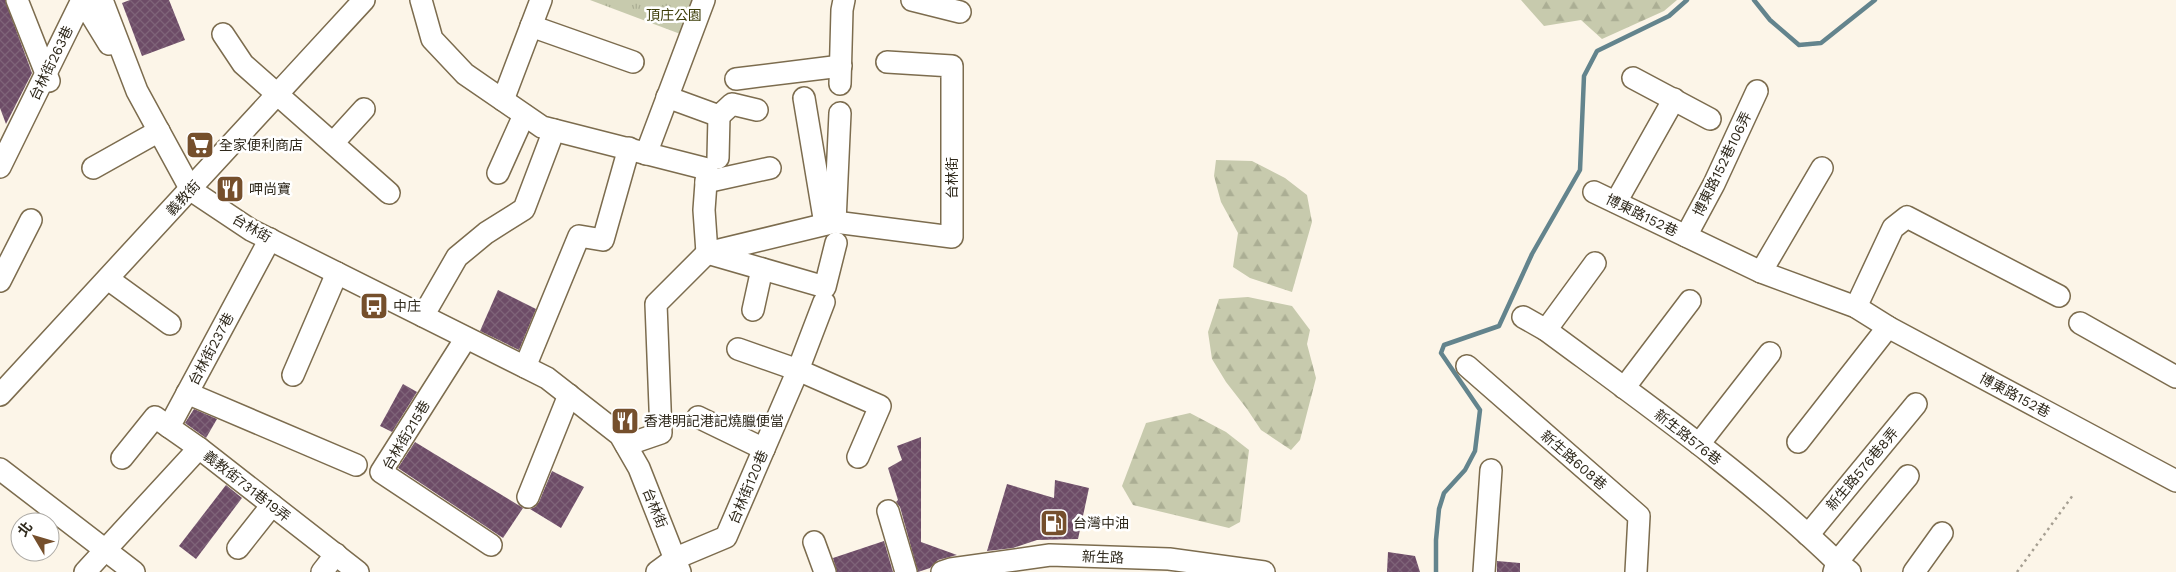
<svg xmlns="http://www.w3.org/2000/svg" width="2176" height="572" font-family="'Work Sans','Noto Sans TC',sans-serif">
  <defs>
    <pattern id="grass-tufts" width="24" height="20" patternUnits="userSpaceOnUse" patternTransform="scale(1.25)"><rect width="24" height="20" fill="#c7caad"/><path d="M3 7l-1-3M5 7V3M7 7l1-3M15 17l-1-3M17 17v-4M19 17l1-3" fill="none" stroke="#abae94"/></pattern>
    <pattern id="forest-firs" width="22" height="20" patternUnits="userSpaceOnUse" patternTransform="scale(1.25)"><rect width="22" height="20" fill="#c7caad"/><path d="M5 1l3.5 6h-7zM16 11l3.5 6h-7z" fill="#abae94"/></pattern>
    <pattern id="building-cross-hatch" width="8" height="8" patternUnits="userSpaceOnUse" patternTransform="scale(1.25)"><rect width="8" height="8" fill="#6d4c67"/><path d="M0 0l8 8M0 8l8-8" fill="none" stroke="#7e6378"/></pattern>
  </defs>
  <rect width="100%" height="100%" fill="#fcf5e8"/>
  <!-- grass -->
  <path fill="url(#grass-tufts)" d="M590 0H697L683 35Z"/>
  <!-- forest -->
  <g fill="url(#forest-firs)">
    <path d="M1521 0H1677L1664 11 1602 39 1581 20 1544 26Z"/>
    <path d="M1216 160 1252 161 1285 178 1307 195 1312 222 1292 292 1250 278 1233 267 1238 233 1221 202 1214 176Z"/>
    <path d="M1248 297 1292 306 1310 330 1307 344 1316 378 1300 440 1291 450 1261 430 1247 409 1226 382 1212 359 1208 332 1219 299Z"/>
    <path d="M1190 413 1226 432 1249 450 1240 522 1229 528 1133 505 1122 486 1146 423Z"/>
  </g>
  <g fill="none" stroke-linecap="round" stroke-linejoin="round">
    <!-- stream -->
    <g stroke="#63848d" stroke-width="4.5">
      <path d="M1754 0 1770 20 1799 45 1821 43 1875 0"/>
      <path d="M1436 572V540L1439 509 1444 493 1465 470 1475 451 1480 410 1441 353 1444 345 1499 326 1532 254 1580 170 1584 76 1597 51 1669 16 1687 0"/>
    </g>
  </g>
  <!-- building -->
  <g fill="url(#building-cross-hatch)">
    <path d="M0 0H5L32 73 6 124 0 108Z"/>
    <path d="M130 0H169L185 40 142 56 122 3Z"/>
    <path d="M498 290 536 309 519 350 480 331Z"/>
    <path d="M403 384 417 392 392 432 380 426Z"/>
    <path d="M194 409 217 419 206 438 185 423Z"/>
    <path d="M921 437V542L957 555 938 560 930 568 918 572 900 507 896 502 898 500 888 468 902 460 897 446Z"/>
    <path d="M415 442 523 508 503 538 398 468Z"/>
    <path d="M552 471 584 487 561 528 530 509 535 507 539 502Z"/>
    <path d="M1055 480 1089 488 1078 539 1037 540 1013 548 987 551 1007 484 1054 498Z"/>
    <path d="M226 485 242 498 196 559 179 546Z"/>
    <path d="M884 541 893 572H837L833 558Z"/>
    <path d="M1388 552 1415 556 1420 572H1387Z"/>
    <path d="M1497 561 1520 563V572H1497Z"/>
  </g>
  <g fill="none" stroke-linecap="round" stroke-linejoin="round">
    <defs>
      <g id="minor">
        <path d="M17 0 49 81"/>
        <path d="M102 0 137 91 191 190 251 230 547 378 620 435 639 468 680 572"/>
        <path d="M421 0 432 39 465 74 542 127 707 169 704 210 707 253 825 287 836 243"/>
        <path d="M912 0 960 12"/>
        <path d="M531 26 633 62"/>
        <path d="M223 34 243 64 389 193"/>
        <path d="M1633 78 1710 119"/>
        <path d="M736 79 841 66"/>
        <path d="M840 84 842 10 844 0"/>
        <path d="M667 97 719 116 732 104 757 110"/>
        <path d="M804 98 825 224"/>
        <path d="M503 100 541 0"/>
        <path d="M333 143 364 109"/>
        <path d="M646 154 704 0"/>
        <path d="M718 158 719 116"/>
        <path d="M0 167 82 0 109 44"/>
        <path d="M93 168 159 131"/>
        <path d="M498 173 524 115"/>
        <path d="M706 182 770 168"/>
        <path d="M1594 192 1761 272 1856 307 1888 327 2176 481"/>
        <path d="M1616 202 1674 99"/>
        <path d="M835 222 952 237V66L887 62"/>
        <path d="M1686 236 1714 184 1757 91"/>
        <path d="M1761 272 1822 168"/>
        <path d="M108 279 170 324"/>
        <path d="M0 281 31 220"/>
        <path d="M1856 307 1893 228 1907 217 2059 296"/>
        <path d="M753 310 762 269"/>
        <path d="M423 316 457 257 486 233 524 209 554 130"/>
        <path d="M1523 317 1546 330C1646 404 1748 476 1837 562L1834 572"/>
        <path d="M2080 323 2176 377"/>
        <path d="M1546 330 1595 263"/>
        <path d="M466 338 381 472 491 545"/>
        <path d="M738 349 798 370 880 406 858 457"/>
        <path d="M1467 366 1639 516 1636 572"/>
        <path d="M525 367 579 236 603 240 629 148"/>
        <path d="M293 375 337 273"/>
        <path d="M1624 388 1690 301"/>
        <path d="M187 393 356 465"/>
        <path d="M0 395 364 0"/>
        <path d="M698 417 764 449"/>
        <path d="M1798 442 1888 327"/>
        <path d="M1699 444 1770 353"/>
        <path d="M626 445 661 433 656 304 707 253 835 222 840 113"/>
        <path d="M199 448 169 427 270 239"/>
        <path d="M122 458 155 417 169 427"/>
        <path d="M0 469 134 572"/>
        <path d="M528 497 569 395"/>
        <path d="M888 511 906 572"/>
        <path d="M1808 535 1916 404"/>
        <path d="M814 542 825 572"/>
        <path d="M238 548 272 505"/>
        <path d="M85 572 199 448 358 572"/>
        <path d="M322 572 336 554"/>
        <path d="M657 572 676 558 726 537 798 370 824 302"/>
        <path d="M942 572 951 569 1050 555 1169 559 1264 572"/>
        <path d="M1484 572 1491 470"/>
        <path d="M1850 572 1837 562 1908 476"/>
        <path d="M1914 572 1942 533"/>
      </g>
    </defs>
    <!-- minor casing -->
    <use href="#minor" stroke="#7c6c4e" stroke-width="24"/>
    <!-- path -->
    <path stroke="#a69f92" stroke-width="2.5" stroke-dasharray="2.5 4" stroke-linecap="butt" d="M2017 572 2073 495"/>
    <!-- minor -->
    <use href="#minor" stroke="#fff" stroke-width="21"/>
  </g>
  <!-- icons -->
  <defs>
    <symbol id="supermarket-square" viewBox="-11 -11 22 22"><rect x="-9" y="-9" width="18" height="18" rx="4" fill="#754f2c" stroke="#fff"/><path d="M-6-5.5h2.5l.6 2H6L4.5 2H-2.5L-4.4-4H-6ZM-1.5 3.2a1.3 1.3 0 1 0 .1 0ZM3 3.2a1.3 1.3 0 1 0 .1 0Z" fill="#fff"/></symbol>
    <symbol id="restaurant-square" viewBox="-11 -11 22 22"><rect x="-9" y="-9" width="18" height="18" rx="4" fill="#754f2c" stroke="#fff"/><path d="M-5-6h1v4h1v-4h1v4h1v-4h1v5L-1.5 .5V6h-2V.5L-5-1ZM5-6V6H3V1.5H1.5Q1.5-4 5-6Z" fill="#fff"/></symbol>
    <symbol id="bus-square" viewBox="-11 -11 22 22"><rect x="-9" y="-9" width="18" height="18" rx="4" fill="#754f2c" stroke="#fff"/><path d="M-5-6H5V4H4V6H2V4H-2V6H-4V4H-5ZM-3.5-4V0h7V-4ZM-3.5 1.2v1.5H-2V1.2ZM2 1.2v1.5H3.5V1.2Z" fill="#fff"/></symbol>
    <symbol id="fuel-square" viewBox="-11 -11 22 22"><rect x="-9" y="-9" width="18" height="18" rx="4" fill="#754f2c" stroke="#fff"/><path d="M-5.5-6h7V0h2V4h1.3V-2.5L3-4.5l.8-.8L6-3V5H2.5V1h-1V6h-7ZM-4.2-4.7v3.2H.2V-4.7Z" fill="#fff"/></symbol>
  </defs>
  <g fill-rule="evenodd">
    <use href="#supermarket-square" x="184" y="129" width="32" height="32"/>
    <use href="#restaurant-square" x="214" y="173" width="32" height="32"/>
    <use href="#bus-square" x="358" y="290" width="32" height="32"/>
    <use href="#restaurant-square" x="609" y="405" width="32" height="32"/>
    <use href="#fuel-square" x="1038" y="507" width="32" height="32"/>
  </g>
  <g text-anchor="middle" stroke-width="5" stroke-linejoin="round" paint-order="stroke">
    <!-- park labels -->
    <g font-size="14" fill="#3e3f0a" stroke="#fff">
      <text x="674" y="20">頂庄公園</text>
    </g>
    <!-- street labels -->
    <g font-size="14" fill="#2f291c" stroke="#fff">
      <text transform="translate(51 63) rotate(-64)" y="5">台林街263巷</text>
      <text transform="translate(1722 164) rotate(-64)" y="5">博東路152巷106弄</text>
      <text transform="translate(952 178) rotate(-90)" y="5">台林街</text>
      <text transform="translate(183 198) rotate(-47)" y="5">義教街</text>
      <text transform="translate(1642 215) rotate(26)" y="5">博東路152巷</text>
      <text transform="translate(252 228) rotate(30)" y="5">台林街</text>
      <text transform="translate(211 349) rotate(-62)" y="5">台林街237巷</text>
      <text transform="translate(2015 395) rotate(28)" y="5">博東路152巷</text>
      <text transform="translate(406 435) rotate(-59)" y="5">台林街215巷</text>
      <text transform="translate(1688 437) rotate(38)" y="5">新生路576巷</text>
      <text transform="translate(1574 460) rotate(41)" y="5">新生路608巷</text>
      <text transform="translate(1862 469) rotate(-50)" y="5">新生路576巷8弄</text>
      <text transform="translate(247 486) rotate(38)" y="5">義教街731巷19弄</text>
      <text transform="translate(748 487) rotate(-67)" y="5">台林街120巷</text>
      <text transform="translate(655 508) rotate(68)" y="5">台林街</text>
      <text transform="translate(1103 557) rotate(2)" y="5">新生路</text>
    </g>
    <!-- poi labels -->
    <g font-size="14" fill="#2f291c" stroke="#fff" text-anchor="start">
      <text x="219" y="150">全家便利商店</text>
      <text x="249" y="194">呷尚寶</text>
      <text x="393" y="311">中庄</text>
      <text x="644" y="426">香港明記港記燒臘便當</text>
      <text x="1073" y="528">台灣中油</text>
    </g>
  </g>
  <!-- north arrow -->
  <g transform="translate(35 537) rotate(308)"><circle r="24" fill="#ffffff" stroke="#aca9a4"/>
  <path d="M0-4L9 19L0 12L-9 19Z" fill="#754f2c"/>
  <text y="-8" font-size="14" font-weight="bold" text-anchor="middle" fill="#2f291c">北</text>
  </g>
</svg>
